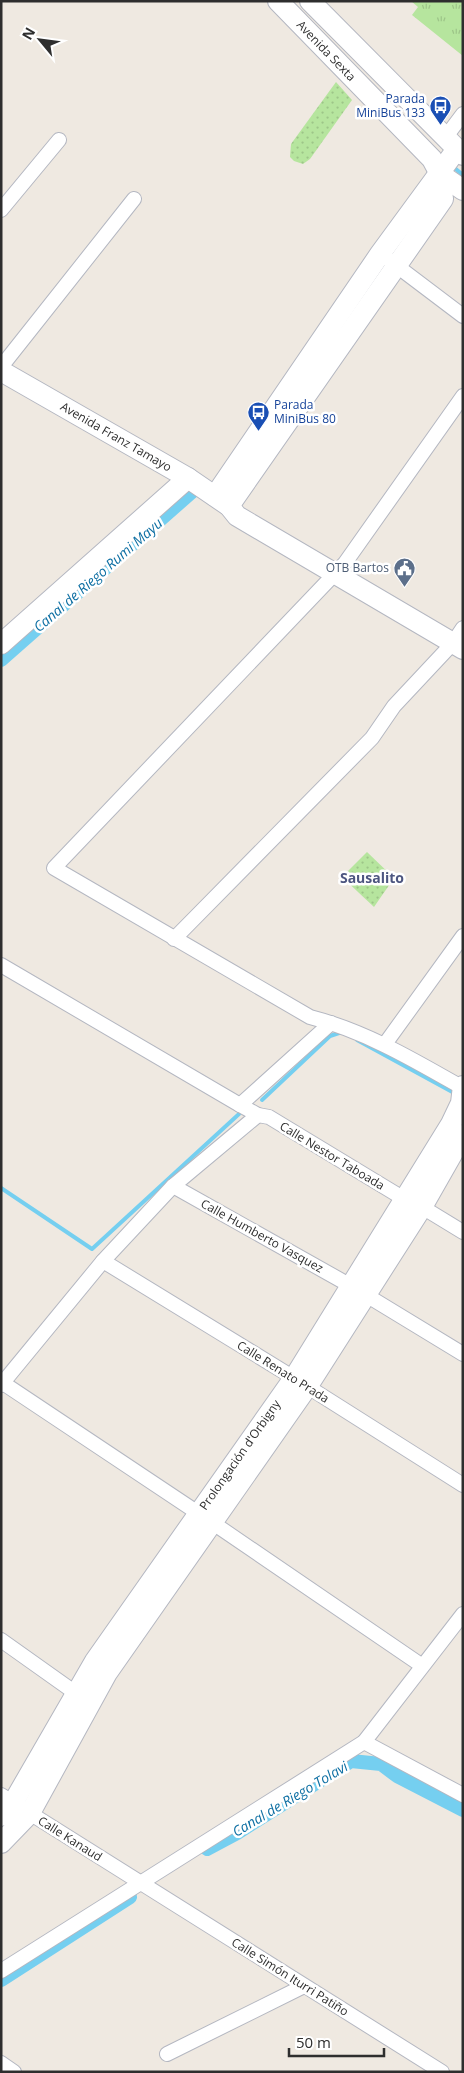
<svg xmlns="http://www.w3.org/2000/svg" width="464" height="2073" font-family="'Open Sans',sans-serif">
  <defs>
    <pattern id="grass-tufts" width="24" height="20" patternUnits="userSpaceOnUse" patternTransform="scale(1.25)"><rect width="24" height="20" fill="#b6e59e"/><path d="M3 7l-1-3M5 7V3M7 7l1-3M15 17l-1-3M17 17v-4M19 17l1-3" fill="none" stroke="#9dc588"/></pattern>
    <pattern id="park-dots" width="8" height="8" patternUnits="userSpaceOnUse" patternTransform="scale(1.25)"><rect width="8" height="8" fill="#b6e59e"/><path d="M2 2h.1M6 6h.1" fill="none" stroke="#9dc588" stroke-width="1.8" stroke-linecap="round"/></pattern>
  </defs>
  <rect width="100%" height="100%" fill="#efe9e1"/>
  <!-- grass -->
  <path fill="url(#grass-tufts)" d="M411 1H463V56L412 15 418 7Z"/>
  <!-- park -->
  <g fill="url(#park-dots)">
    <path d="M336 82 352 100 310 159 303 164 294 161 290 157 291 144Z"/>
    <path d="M367 852 394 878 374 907 342 877Z"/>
  </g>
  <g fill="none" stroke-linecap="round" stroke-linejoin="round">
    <!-- stream -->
    <g stroke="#75cff0" stroke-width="4">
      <path d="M451 165 463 175"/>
      <path d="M357 1040 456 1094"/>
      <path d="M262 1100 330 1036 342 1032"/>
      <path d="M1 1188 92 1249 239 1114"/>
    </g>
    <!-- canal -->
    <g stroke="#75cff0" stroke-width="14">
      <path d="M1 660 194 490 181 483"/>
      <path d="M207 1849 237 1833 351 1761 381 1764 397 1776 463 1810"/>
      <path d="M1 1980 130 1897"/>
    </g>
    <defs>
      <g id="street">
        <path d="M445 138 463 114"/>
        <path d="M1 210 59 140"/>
        <path d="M389 260 463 316"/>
        <path d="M1 367 134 199"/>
        <path d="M463 396 345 563 54 868 310 1017C365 1031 414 1060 463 1088"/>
        <path d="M174 939 372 738 394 706 453 643 463 628"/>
        <path d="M1 965 240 1105 258 1115 269 1117 406 1200"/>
        <path d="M385 1044 463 936"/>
        <path d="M240 1105 331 1023"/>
        <path d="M173 1186 351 1286"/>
        <path d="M422 1207 463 1232"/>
        <path d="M103 1261 294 1378 463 1485"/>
        <path d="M366 1295 463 1354"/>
        <path d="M3 1383 213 1523 421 1665"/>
        <path d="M1 1385 103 1261 173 1186 258 1115"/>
        <path d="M1 1640 77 1694"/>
        <path d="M364 1742 463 1795"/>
        <path d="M1 1795 442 2072"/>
        <path d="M1 1971 364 1742 463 1614"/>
        <path d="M167 2054 304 1986"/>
        <path d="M1 2063 14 2072"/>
      </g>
      <g id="secondary">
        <path d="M278 1 432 159 440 174 463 190"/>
        <path d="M310 1 463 155"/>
        <path d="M1 371 188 478 229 506 237 516 463 649"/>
        <path d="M215 496 380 254 457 149"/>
        <path d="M229 506 443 199 440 174"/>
        <path d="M1 644 188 478"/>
        <path d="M1 1816 13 1803 95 1661 294 1378 451 1124 461 1103 463 1086"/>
        <path d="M1 1843 30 1813 107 1673 307 1387 422 1207 463 1135"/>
      </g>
    </defs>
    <!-- street casing -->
    <use href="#street" stroke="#b4b7c1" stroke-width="16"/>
    <!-- secondary casing -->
    <use href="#secondary" stroke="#b4b7c1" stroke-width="22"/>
    <!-- street -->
    <use href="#street" stroke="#fff" stroke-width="14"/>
    <!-- secondary -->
    <use href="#secondary" stroke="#fff" stroke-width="20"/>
  </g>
  <!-- icons -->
  <defs>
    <symbol id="bus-pin" viewBox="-11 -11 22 30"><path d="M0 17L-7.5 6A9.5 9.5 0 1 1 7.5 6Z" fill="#1a4fb4" stroke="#fff"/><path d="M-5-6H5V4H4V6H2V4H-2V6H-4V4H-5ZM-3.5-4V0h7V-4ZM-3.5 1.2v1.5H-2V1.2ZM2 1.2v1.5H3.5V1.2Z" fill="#fff"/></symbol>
    <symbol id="civic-pin" viewBox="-11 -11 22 30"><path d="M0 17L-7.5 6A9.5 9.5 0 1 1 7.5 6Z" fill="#5c6f8a" stroke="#fff"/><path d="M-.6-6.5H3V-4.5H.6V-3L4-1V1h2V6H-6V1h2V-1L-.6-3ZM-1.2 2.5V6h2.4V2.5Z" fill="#fff"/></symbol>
  </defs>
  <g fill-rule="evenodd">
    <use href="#bus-pin" x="428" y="94" width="25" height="34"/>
    <use href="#bus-pin" x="246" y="400" width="25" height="34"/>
    <use href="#civic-pin" x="392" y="556" width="25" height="34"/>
  </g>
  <g text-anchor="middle" stroke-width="5" stroke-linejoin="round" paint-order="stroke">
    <!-- street labels -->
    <g font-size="12" fill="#2e2e2e" stroke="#fff">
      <text transform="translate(326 51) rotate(46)" y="4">Avenida Sexta</text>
      <text transform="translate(116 437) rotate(30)" y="4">Avenida Franz Tamayo</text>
      <text transform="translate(332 1156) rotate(31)" y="4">Calle Nestor Taboada</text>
      <text transform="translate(262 1236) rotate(29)" y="4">Calle Humberto Vasquez</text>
      <text transform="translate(283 1372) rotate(32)" y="4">Calle Renato Prada</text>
      <text transform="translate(240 1455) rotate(-55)" y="4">Prolongación d'Orbigny</text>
      <text transform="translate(70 1839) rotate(32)" y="4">Calle Kanaud</text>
      <text transform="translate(290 1977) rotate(32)" y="4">Calle Simón Iturri Patiño</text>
    </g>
    <!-- transit labels -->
    <g font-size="12" fill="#164399" stroke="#fff" text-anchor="end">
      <text x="425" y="103">Parada<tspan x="425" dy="14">MiniBus 133</tspan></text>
      <text x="274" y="409" text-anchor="start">Parada<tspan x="274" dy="14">MiniBus 80</tspan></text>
    </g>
    <!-- service labels -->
    <g font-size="12" fill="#4e5e75" stroke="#fff" text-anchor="end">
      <text x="389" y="572">OTB Bartos</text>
    </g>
    <!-- water labels -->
    <g font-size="14" font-style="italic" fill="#0d6fa3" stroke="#fff">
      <text transform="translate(98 575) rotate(-41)" y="5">Canal de Riego Rumi Mayu</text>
      <text transform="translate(290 1799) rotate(-31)" y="5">Canal de Riego Tolavi</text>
    </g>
    <!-- neighbourhood labels -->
    <g font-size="14" font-weight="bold" fill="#4d5680" stroke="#fff">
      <text x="372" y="883">Sausalito</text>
    </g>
  </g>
  <!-- border -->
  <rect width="464" height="2073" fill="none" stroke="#2e2e2e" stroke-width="5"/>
  <!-- north arrow -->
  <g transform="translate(40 40) rotate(299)" stroke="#ffffff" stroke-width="4" paint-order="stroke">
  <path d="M0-4L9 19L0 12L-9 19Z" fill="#2e2e2e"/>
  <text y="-8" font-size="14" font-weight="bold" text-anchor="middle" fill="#2e2e2e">N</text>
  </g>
  <!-- scale -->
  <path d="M289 2048v8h95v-8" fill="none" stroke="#2e2e2e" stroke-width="2.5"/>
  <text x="296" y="2048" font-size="15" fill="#2e2e2e" stroke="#ffffff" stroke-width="4" paint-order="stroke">50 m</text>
</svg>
